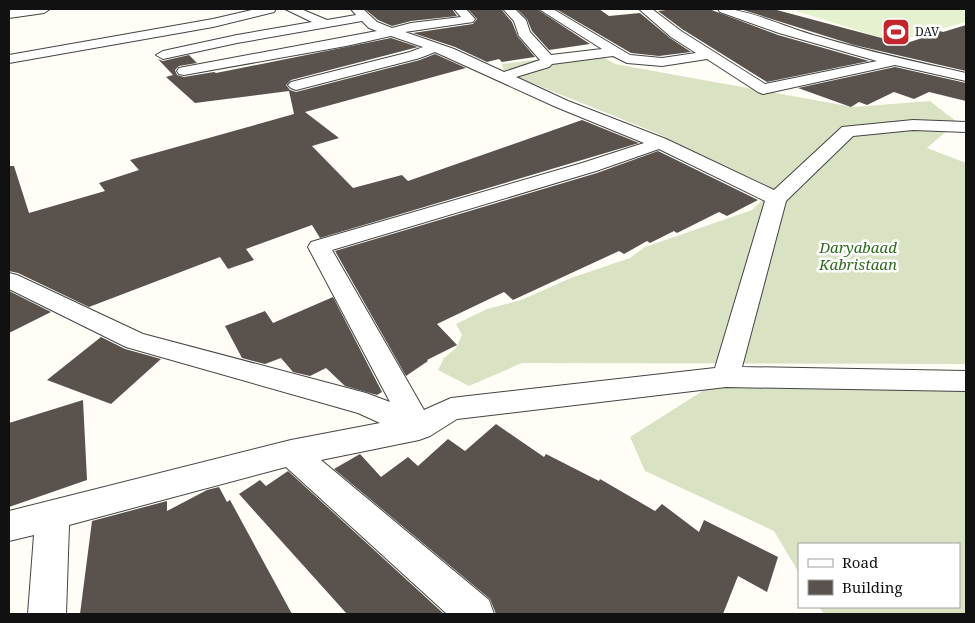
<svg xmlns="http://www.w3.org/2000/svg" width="975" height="623" font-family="'Noto Serif',serif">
  <rect width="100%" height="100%" fill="#fffdf5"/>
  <!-- cemetery -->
  <g fill="#d9e3c4">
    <path d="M594 52 615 64 853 107 930 101 957 122 927 148 966 163V364L522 363 469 386 438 370 444 358 456 348 462 335 456 324 487 309 521 300 571 278 630 258 645 247 752 210 772 191 659 134 504 72 502 64Z"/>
    <path d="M734 371 966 374V614H824L819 607H959V544H799V573L774 531 645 471 630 437Z"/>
  </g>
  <!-- pitch -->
  <path fill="#e6f2cf" d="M790 9H966V22L894 42Z"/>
  <!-- building -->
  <g fill="#5a524d">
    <path d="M365 9H452L457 16 411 21 392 26 378 20Z"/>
    <path d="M468 9H501L512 22 518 37 535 57 502 62 499 59 487 62 455 47 413 33 473 24 477 19Z"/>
    <path d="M517 9H537L590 44 549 50 532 31 527 19Z"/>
    <path d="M556 9H599L609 16 640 13 670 38 691 52 659 56 631 53Z"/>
    <path d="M675 9H709L778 35 869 61 767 82 682 29 658 11Z"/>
    <path d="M740 9H773L904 44 925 37 937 30 943 32 966 25V71L854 45Z"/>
    <path d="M391 38 418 47 291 80 286 85 290 90 296 92 420 60 435 54 466 68 305 112 339 138 312 146 353 188 402 175 408 181 582 120 639 143 320 238 312 225 246 249 254 260 228 269 220 257 89 307 18 273 9 271V166H14L29 213 105 191 99 183 139 170 130 160 294 114 289 91 195 103 166 77 173 75 158 59 163 61 189 55 197 63 179 66 175 70 177 75 184 77 214 72 216 73Z"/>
    <path d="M895 67 966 83V101L929 92 914 99 894 92 867 105 859 102 851 107 798 88Z"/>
    <path d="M658 151 758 200 727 216 719 212 677 233 674 231 650 243 647 241 624 254 619 251 513 300 504 292 437 324 457 345 427 360 428 361 406 376 335 251 597 173Z"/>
    <path d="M9 291 51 312 9 333Z"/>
    <path d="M333 297 382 392 377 395 345 386 326 368 310 376 293 372 281 358 265 364 242 358 225 326 265 311 273 323Z"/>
    <path d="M101 337 125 349 161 359 111 404 47 380Z"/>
    <path d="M83 400 87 480 9 507V423Z"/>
    <path d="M496 424 544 457 546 454 599 481 600 479 655 511 662 504 699 532 704 520 778 557 767 592 738 576 723 614H496L490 599 334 469 360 454 381 477 408 457 418 466 448 439 465 451Z"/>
    <path d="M288 471 444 614H347L239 494 260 480 266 486Z"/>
    <path d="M219 487 227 502 230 500 292 614H80L92 521 167 501V511L207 490Z"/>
  </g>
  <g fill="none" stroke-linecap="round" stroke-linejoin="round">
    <defs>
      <g id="minor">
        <path d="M21 9H50L44 13 9 18V10Z"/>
        <path d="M256 9H276L274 12 213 27 9 63V55L213 19Z"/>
        <path d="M285 9H301L327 20 356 15 351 9H363L377 22 392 28 411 23 461 17 454 9H466L475 19 473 22 405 32 454 49 504 72 540 60 519 36 514 21 503 9H515L526 20 530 32 551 55 602 49 539 9H553L630 55 662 58 696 53 671 37 639 9H652L681 31 765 84 877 61 779 33 720 12 718 9C744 7 790 29 817 36 866 51 916 62 966 73V81L895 65 763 94 758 92 707 59 662 66 627 63 613 56 552 64 549 67 516 77 568 101 666 139 774 190 842 127 913 120 966 122V132L913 130 853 136 786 201 742 367 966 371V391L726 387 457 419 430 436 419 440 321 460 489 600 494 614H447L286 467 69 525 66 614H28L34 535 9 541V511L291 440 380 423 358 413 126 347 9 289V273L17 275 143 334 366 393 390 402 308 247 311 242 582 163 644 143 556 107 435 52 420 58 296 90 291 88 288 85 291 82 410 52 423 47 391 36 346 46 184 75 179 74 177 71 179 68 184 67 377 31 369 28 362 21 237 43 163 59 156 55 163 51 237 35 312 22ZM659 149 765 201 715 368 451 398 424 410 332 250 596 171Z"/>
      </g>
    </defs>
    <!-- minor casing -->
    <use href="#minor" stroke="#444" stroke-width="2"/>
    <!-- minor -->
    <use href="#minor" fill="#fff" fill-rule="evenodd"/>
  </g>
  <!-- icons -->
  <defs>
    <symbol id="stadium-square" viewBox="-11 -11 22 22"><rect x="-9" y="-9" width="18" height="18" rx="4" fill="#c4262e" stroke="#fff"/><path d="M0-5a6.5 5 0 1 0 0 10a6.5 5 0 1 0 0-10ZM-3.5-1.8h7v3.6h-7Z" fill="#fff"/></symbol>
  </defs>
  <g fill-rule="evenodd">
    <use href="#stadium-square" x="880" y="16" width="32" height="32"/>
  </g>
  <g text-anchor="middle" stroke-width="5" stroke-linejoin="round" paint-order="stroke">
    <!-- far-poi labels -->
    <g font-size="12" fill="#111" stroke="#fff" text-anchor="start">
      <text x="915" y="36">DAV</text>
    </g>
    <!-- park labels -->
    <g font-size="15" font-style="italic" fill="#2f6b1f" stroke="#fff">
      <text x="858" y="253">Daryabaad<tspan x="858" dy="17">Kabristaan</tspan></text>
    </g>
  </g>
  <!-- border -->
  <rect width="975" height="623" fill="none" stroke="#111111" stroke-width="20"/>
  <!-- legend -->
  <rect x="798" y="543" width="162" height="65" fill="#ffffff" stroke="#a0a0a0"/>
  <rect x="808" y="559" width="25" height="8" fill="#ffffff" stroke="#a0a0a0"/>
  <text x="842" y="568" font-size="15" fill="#111111">Road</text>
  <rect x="808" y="580" width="25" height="15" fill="#5a524d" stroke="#a0a0a0"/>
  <text x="842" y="593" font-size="15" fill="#111111">Building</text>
</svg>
